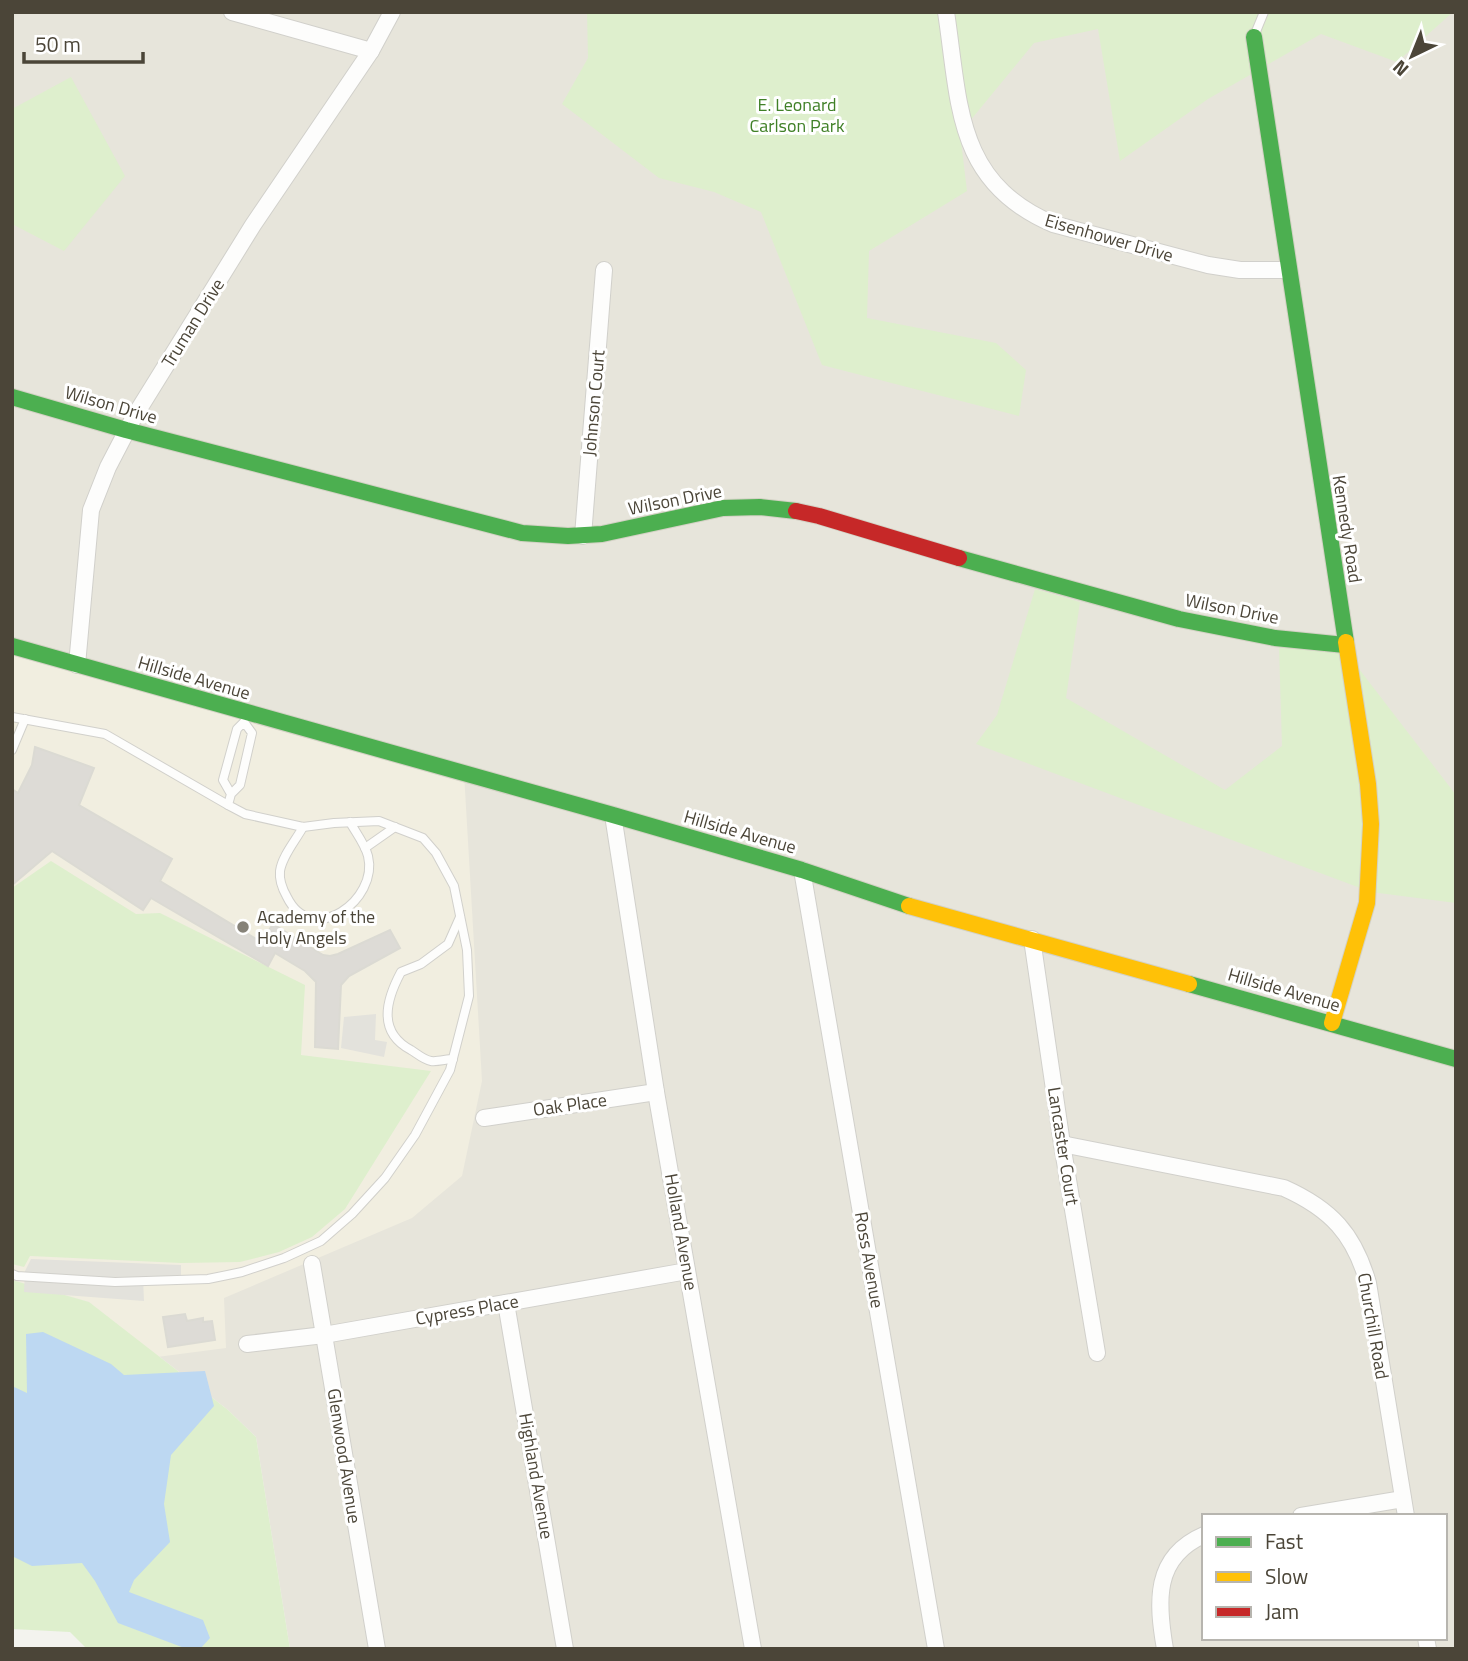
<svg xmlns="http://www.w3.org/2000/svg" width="1468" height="1661" font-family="'Titillium Web',sans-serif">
  <rect width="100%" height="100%" fill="#f3f3ee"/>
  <!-- residential -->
  <path fill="#e7e5db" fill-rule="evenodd" d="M12 12H1456V1649H290L256 1437 228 1410 89 1302 12 1280ZM1204 1516H1445V1638H1204Z"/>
  <!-- education -->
  <path fill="#f1eee0" d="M12 646 464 773 482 1081 462 1176 412 1218 224 1298 226 1348 157 1357 89 1302 12 1280Z"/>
  <!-- green -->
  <g fill="#deefcd">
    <path d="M587 12H1453L1397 62 1321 34 1208 99 1120 161 1098 29 1034 43 960 133 967 191 869 251 867 318 996 343 1026 370 1019 416 822 365 761 212 714 192 659 178 562 104 588 58Z"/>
    <path d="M71 77 125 176 64 251 12 224V109Z"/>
    <path d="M1035 589 1080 602 1066 698 1225 790 1282 746 1279 647 1346 652 1456 795V903L1371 892 976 744 997 715Z"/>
    <path d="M51 861 136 914 160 913 305 985 301 1055 431 1071 345 1209 312 1237 279 1252 240 1262 181 1263 30 1256 24 1267 12 1264V888Z"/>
    <path d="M12 1280 89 1302 228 1410 256 1437 290 1649H87L70 1632 12 1629Z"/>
  </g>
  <!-- parking -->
  <g fill="#e3e2dc">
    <path d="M376 1014 375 1040 387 1042 384 1057 341 1048 344 1017Z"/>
    <path d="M31 1259 181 1265V1278H143L144 1301 24 1292 25 1271Z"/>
  </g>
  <!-- water -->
  <path fill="#bdd8f2" d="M43 1332 111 1364 124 1375 205 1371 214 1406 171 1455 164 1504 170 1542 134 1580 129 1592 203 1620 210 1638 200 1649H187L118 1623 95 1581 82 1563 32 1566 12 1556V1386L27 1393 26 1334Z"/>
  <!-- building -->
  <g fill="#dddbd6" stroke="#dbdad3" stroke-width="2">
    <path d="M35 747 94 768 79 805 172 859 160 881 261 942 273 924 323 955 330 956 338 954 390 930 400 948 349 976 341 985 338 1049 315 1047 316 982 305 971 275 953 268 966 151 898 143 910 52 851 12 885V789L18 793 32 765Z"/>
    <path d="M185 1314 187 1321 203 1318V1322L212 1321 215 1340 168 1347 163 1317Z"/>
  </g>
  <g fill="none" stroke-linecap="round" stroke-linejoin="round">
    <defs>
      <g id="lane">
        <path d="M1255 34 1264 12"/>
        <path d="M12 717 105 734 228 805"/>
        <path d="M12 750 25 719"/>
        <path d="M303 827C296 840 282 856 280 871 279 880 283 890 287 897 312 948 379 900 368 856 365 844 356 833 350 822"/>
        <path d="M365 848 395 827"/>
        <path d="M453 1059C447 1059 437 1062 431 1061 424 1060 416 1053 411 1050 377 1032 386 1000 401 972L421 964 448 944 460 917"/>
        <path d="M12 1274 17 1276 115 1282 208 1279 242 1272 284 1258 321 1241 352 1214 385 1178 415 1135 450 1070 469 996 467 950 454 886 436 853 423 838 379 821 334 823 303 827 245 814 228 805 231 794 240 785 252 733 244 722 237 729 223 780 231 794"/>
      </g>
      <g id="street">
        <path d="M232 12 371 51"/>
        <path d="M946 12C960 104 955 182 1053 224L1208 265 1240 270H1289"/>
        <path d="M583 536 604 270"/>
        <path d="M77 665 91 510 108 467 134 417 253 225 371 51 392 12"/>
        <path d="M613 815 656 1092 753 1649"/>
        <path d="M802 870 936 1649"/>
        <path d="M1032 939 1062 1144 1097 1353"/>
        <path d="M484 1118 656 1092"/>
        <path d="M1062 1144 1284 1188C1331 1209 1354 1234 1368 1283L1406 1516"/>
        <path d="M312 1264 377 1649"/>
        <path d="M506 1303 565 1649"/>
        <path d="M247 1344 324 1335 687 1271"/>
        <path d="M1301 1516 1403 1499"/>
        <path d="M1426 1638 1428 1649"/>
        <path d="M1165 1649C1157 1603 1153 1557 1204 1535"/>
      </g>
      <g id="fast">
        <path d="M1254 37 1346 642"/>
        <path d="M12 397 126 430 522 533 568 536 602 534 723 508 760 507 796 511"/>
        <path d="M959 558 1179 619 1275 638 1345 645"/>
        <path d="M12 646 613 815 802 870 909 906"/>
        <path d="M1189 984 1456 1059"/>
      </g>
      <g id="slow">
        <path d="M909 906 1189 984"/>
        <path d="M1332 1023 1367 903 1371 824 1368 784 1346 642"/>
      </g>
      <path id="jam" d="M796 511 819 516 959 558"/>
    </defs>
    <!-- lane casing -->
    <use href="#lane" stroke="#d1d0cb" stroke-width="10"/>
    <!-- street casing -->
    <use href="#street" stroke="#d1d0cb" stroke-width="18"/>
    <!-- fast casing -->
    <use href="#fast" stroke="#d3d1c4" stroke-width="18"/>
    <!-- slow casing -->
    <use href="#slow" stroke="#d3d1c4" stroke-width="18"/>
    <!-- jam casing -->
    <use href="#jam" stroke="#d3d1c4" stroke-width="18"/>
    <!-- lane -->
    <use href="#lane" stroke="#fdfdfc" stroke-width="8"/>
    <!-- street -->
    <use href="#street" stroke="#fdfdfc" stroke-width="16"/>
    <!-- fast -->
    <use href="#fast" stroke="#4caf50" stroke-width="16"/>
    <!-- slow -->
    <use href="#slow" stroke="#ffc107" stroke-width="16"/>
    <!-- jam -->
    <use href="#jam" stroke="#c62828" stroke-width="16"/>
  </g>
  <!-- markers -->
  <circle fill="#868278" stroke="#fff" stroke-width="2.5" cx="243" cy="927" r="7"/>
  <g text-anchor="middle" stroke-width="6" stroke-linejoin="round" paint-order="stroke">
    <!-- park labels -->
    <g font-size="18" fill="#408027" stroke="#fff">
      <text x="797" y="111">E. Leonard<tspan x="797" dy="21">Carlson Park</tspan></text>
    </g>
    <!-- street labels -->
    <g font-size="18" fill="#4b4538" stroke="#fff">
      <text transform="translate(1109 238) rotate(16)" y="6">Eisenhower Drive</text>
      <text transform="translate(193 323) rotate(-58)" y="6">Truman Drive</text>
      <text transform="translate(594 403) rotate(-85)" y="6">Johnson Court</text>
      <text transform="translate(111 405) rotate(16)" y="6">Wilson Drive</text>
      <text transform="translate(675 500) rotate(-11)" y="6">Wilson Drive</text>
      <text transform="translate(1347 529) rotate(81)" y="6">Kennedy Road</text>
      <text transform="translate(1232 609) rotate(11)" y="6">Wilson Drive</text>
      <text transform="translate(194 678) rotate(16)" y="6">Hillside Avenue</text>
      <text transform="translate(740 832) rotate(16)" y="6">Hillside Avenue</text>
      <text transform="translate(1284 990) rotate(16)" y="6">Hillside Avenue</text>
      <text transform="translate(570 1105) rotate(-8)" y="6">Oak Place</text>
      <text transform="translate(1063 1146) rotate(81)" y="6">Lancaster Court</text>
      <text transform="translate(681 1232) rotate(80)" y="6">Holland Avenue</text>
      <text transform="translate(869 1260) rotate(80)" y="6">Ross Avenue</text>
      <text transform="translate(467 1310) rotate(-10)" y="6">Cypress Place</text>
      <text transform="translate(1373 1326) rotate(80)" y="6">Churchill Road</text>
      <text transform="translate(344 1456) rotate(81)" y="6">Glenwood Avenue</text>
      <text transform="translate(536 1476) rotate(80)" y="6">Highland Avenue</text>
    </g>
    <!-- poi labels -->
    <g font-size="18" fill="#4b4538" stroke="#fff" text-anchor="start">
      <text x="257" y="923">Academy of the<tspan x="257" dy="21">Holy Angels</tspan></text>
    </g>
  </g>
  <!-- border -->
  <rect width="1468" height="1661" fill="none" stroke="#4b4538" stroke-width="28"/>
  <!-- legend -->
  <rect x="1202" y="1514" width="245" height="126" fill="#ffffff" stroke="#b7b5af" stroke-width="2"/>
  <rect x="1216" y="1537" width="35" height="10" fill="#4caf50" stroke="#b7b5af" stroke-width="2"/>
  <text x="1265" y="1549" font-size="21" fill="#4b4538">Fast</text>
  <rect x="1216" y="1572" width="35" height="10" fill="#ffc107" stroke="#b7b5af" stroke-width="2"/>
  <text x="1265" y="1584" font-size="21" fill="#4b4538">Slow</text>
  <rect x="1216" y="1607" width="35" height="10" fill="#c62828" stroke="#b7b5af" stroke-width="2"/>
  <text x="1265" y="1619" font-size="21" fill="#4b4538">Jam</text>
  <!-- north arrow -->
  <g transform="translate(1412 56) rotate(223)" stroke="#ffffff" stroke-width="5" paint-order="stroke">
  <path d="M0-5L12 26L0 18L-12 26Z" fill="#4b4538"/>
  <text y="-10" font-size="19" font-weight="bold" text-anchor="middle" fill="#4b4538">N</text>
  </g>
  <!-- scale -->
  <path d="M24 52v10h119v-10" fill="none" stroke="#4b4538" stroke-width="3.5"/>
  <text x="35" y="52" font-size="21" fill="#4b4538" stroke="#ffffff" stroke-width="5" paint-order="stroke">50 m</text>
</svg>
